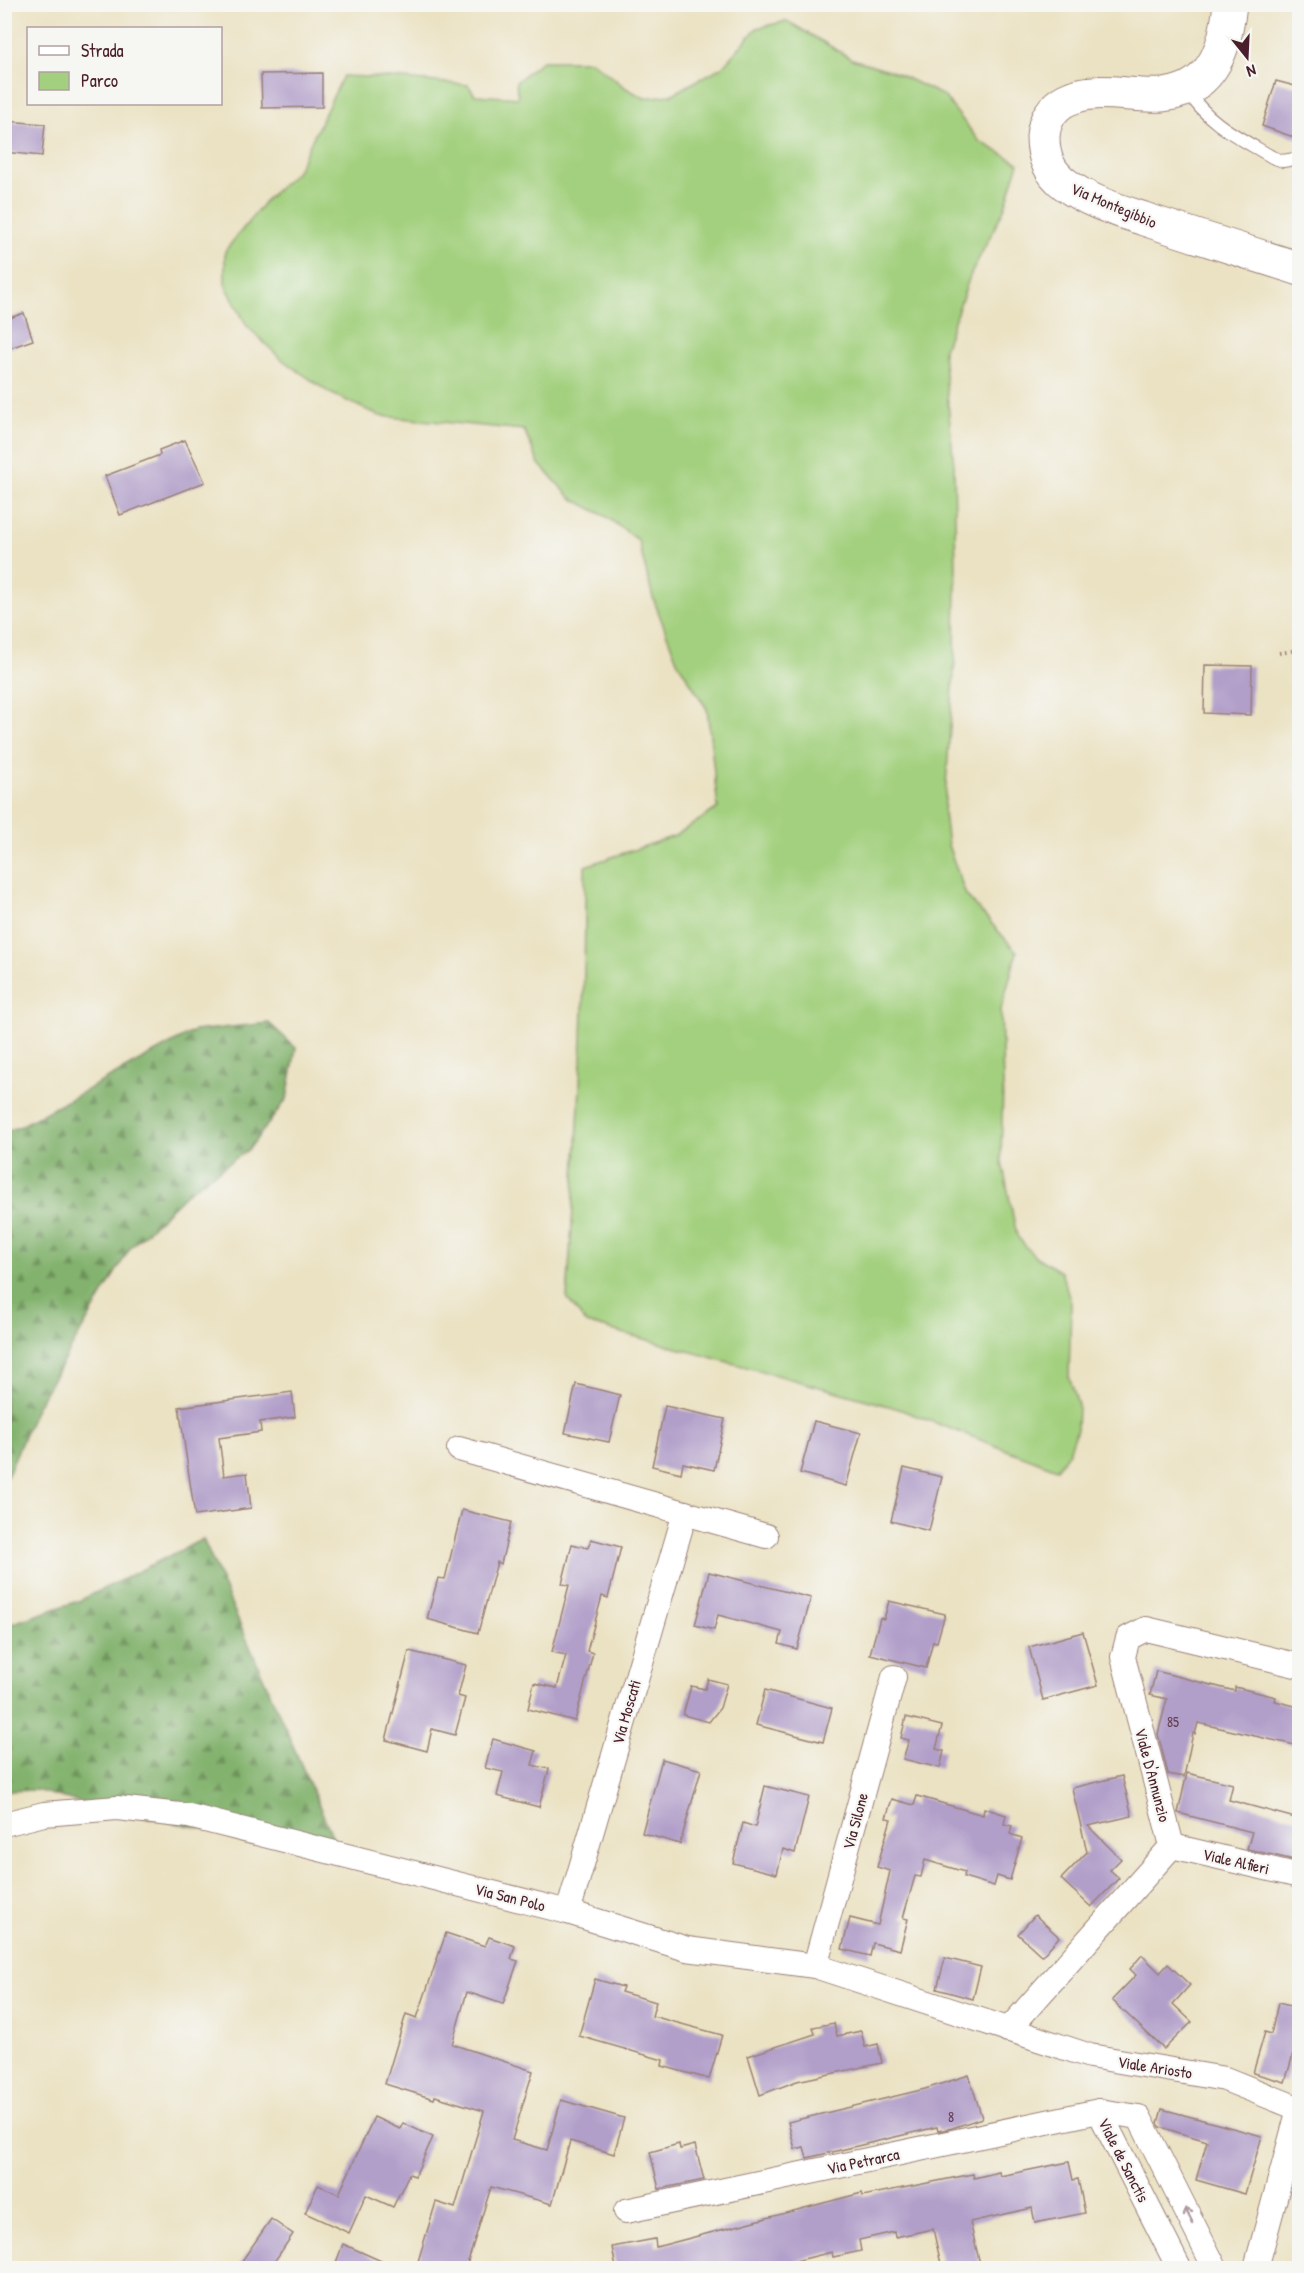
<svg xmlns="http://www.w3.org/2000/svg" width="1304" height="2273" font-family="'Patrick Hand',sans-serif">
  <defs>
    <pattern id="forest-firs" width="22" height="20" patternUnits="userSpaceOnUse" patternTransform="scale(1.5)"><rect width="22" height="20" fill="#82b26d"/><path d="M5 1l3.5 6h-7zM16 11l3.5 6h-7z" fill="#6c905a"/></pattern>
  </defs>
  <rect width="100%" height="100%" fill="#f6f6f2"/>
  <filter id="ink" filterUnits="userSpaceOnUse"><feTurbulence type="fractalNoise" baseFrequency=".0167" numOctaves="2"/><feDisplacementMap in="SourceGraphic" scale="12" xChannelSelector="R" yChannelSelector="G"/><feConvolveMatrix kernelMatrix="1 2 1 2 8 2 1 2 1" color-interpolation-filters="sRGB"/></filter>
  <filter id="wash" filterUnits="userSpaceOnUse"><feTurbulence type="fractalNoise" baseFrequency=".008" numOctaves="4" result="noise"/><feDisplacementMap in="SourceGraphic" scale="24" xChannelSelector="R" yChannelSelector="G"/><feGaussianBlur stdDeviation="1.35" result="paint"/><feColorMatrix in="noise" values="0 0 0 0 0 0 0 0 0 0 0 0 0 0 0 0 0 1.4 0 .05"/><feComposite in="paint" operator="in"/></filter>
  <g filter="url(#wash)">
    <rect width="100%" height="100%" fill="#ebe2c3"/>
    <!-- green -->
    <path fill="#a3d07e" stroke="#767854" stroke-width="1.5" d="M787 21 852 59 892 71 944 96 979 141 1019 163 1004 209 970 276 943 352 954 466 956 577 955 658 944 813 948 845 966 895 1017 952 1001 1009 1003 1086 1001 1157 1017 1236 1033 1255 1061 1272 1071 1303 1069 1376 1078 1405 1077 1429 1069 1452 1057 1469 896 1408 586 1323 567 1298C577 1154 586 1011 585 866L675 836 718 808 707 709 677 661 653 598 638 540 605 516 571 498 539 464 524 430 380 416 330 393 281 359 247 326 225 284V251L267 199 297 171 343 76 393 78 468 85 475 95 518 98 516 82 542 61H591L626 88 644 98 671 95 722 67 757 28Z"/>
    <!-- forest -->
    <g fill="url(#forest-firs)" stroke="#66684c" stroke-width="1.5">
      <path d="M269 1023 296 1048 287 1099 249 1149 189 1191 130 1248 37 1406 5 1481V1132L21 1126 194 1031Z"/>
      <path d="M203 1539 341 1856 96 1807 36 1790 5 1791 4 1626 81 1600Z"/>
    </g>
    <g id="blocks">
      <!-- building -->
      <g fill="#b19ec9">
        <path d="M322 73V107L262 108 261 74Z"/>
        <path d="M1276 81 1299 87V139L1262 126Z"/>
        <path d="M4 121 45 124 42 156 4 152Z"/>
        <path d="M24 313 33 340 4 350V320Z"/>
        <path d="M185 440 205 482 120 515 105 476 160 455 159 450Z"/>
        <path d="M1205 665 1252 666 1251 715 1204 713Z"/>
        <path d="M576 1384 620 1395 609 1442 565 1433Z"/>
        <path d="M292 1392 295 1417 260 1422 261 1432 219 1438 224 1476 247 1473 251 1508 195 1516 179 1407Z"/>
        <path d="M665 1406 725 1419 714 1470 683 1463 681 1473 652 1466Z"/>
        <path d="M814 1421 861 1433 846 1486 800 1473Z"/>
        <path d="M904 1468 942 1477 929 1531 891 1521Z"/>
        <path d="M462 1510 511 1522 501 1564 497 1562 478 1633 427 1619 438 1578 445 1579Z"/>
        <path d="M591 1539 621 1547 608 1598 602 1596 587 1651 593 1653 575 1721 528 1709 534 1683 557 1688 566 1655 552 1652 569 1585 562 1584 572 1544 588 1548Z"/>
        <path d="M709 1572 811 1598 797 1649 779 1644 782 1632 718 1615 714 1630 695 1625Z"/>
        <path d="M889 1601 945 1614 937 1642 933 1641 926 1668 870 1654 880 1618 884 1619Z"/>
        <path d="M1083 1632 1098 1685 1043 1700 1029 1647Z"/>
        <path d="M409 1651 466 1665 458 1696 465 1698 455 1735 432 1729 427 1751 386 1740Z"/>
        <path d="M1156 1671 1235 1691V1687L1276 1697 1275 1701 1299 1707V1746L1198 1723 1195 1734 1193 1733 1184 1777 1168 1774 1158 1734 1167 1699 1150 1695Z"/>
        <path d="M708 1679 727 1684 720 1708 709 1722 683 1715 691 1686 705 1689Z"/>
        <path d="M765 1690 832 1708 823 1742 756 1725Z"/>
        <path d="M906 1717 942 1726 936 1749 944 1751 940 1768 903 1759 909 1740 901 1738Z"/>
        <path d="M493 1739 536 1751 532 1765 549 1769 539 1807 497 1796 503 1772 485 1768Z"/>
        <path d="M662 1759 701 1770 680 1844 642 1833Z"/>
        <path d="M1187 1773 1233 1784 1229 1800 1299 1819V1839L1294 1860 1247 1849 1252 1832 1178 1813Z"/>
        <path d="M1122 1776 1132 1816 1088 1826 1121 1859 1110 1870 1119 1878 1091 1907 1061 1879 1087 1852 1072 1788Z"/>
        <path d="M765 1786 809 1797 795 1853 783 1849 777 1874 733 1863 743 1823 755 1827Z"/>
        <path d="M917 1796 983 1815 984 1808 1006 1815 1004 1824 1012 1826 1010 1834 1022 1838 1010 1880 997 1876 994 1886 964 1877 965 1872 925 1860 921 1877 915 1876 903 1918 908 1919 900 1950 873 1943 870 1956 842 1949 850 1918 878 1925 890 1871 877 1867 891 1819 886 1818 892 1799 914 1805Z"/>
        <path d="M1035 1915 1059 1937 1042 1956 1018 1934Z"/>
        <path d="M446 1933 485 1946 489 1937 515 1946 511 1959 518 1961 503 2004 467 1992 452 2044 533 2071 512 2140 547 2150 561 2100 624 2118 614 2154 570 2141 552 2204 491 2187 466 2268H416L436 2202 455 2208 484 2111 435 2096 434 2099 385 2084 406 2014 417 2018Z"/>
        <path d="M1142 1955 1160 1973 1168 1964 1190 1985 1173 2004 1192 2022 1164 2049 1112 2000 1136 1975 1130 1969Z"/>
        <path d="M945 1958 981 1967 973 1999 937 1989Z"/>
        <path d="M595 1979 623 1987 621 1992 656 2002 652 2016 722 2035 709 2079 662 2066 663 2060 579 2036Z"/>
        <path d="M1278 2003 1299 2008 1297 2041 1285 2082 1253 2073 1265 2032 1271 2034Z"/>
        <path d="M834 2023 837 2036 861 2031 865 2047 878 2044 882 2063 797 2081 760 2095 748 2056 815 2034 813 2027Z"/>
        <path d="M969 2075 982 2118 952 2128 938 2131 937 2127 807 2158 804 2147 795 2149 788 2122 925 2089Z"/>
        <path d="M1162 2109 1262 2136 1245 2194 1196 2180 1207 2141 1160 2127 1158 2123Z"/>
        <path d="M374 2117 400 2129 403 2123 433 2137 415 2176 409 2174 393 2207 366 2195 349 2233 305 2213 318 2185 339 2194Z"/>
        <path d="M679 2144 680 2149 695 2145 704 2180 659 2189 650 2152Z"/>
        <path d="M1069 2162 1073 2180 1078 2179 1085 2213 1035 2223 1032 2208 970 2222 981 2268H948L946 2263 941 2264 933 2229 895 2237 894 2232 859 2240 861 2251 833 2257 832 2252 767 2268H616L612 2247 655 2239 656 2247 862 2193 863 2196 973 2174 974 2178 999 2172 1000 2176Z"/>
        <path d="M271 2219 293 2234 270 2268H237Z"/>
        <path d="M343 2244 397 2268H334Z"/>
      </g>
    </g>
  </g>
  <g filter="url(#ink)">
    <use href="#blocks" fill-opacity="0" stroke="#9a8077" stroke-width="1.5"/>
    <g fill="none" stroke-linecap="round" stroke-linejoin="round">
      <defs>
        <path id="lane" d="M1187 90C1207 123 1240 138 1272 157L1283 161 1300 158"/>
        <g id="street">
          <path d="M459 1449 766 1536"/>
          <path d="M4 1824 44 1814 117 1808 189 1816 568 1912 687 1949 815 1966 1090 2056 1225 2079 1300 2109"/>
          <path d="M1172 1846 1300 1876"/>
          <path d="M568 1912 685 1513"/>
          <path d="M815 1966 894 1677"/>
          <path d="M1008 2030 1172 1846 1123 1657 1128 1638 1146 1629 1300 1666"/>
          <path d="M1099 2111 1179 2268"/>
          <path d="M626 2211 1099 2111 1139 2117 1215 2268"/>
          <path d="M1256 2268 1299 2109"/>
        </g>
        <path id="secondary" d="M1230 4C1227 32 1221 64 1198 82 1158 112 1107 79 1066 100 1052 107 1044 121 1043 137 1043 157 1049 172 1065 184 1087 201 1117 210 1144 219 1195 236 1247 252 1300 269"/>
      </defs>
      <!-- lane casing -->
      <use href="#lane" stroke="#9a8077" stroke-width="14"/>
      <!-- street casing -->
      <use href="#street" stroke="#9a8077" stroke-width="26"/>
      <!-- secondary casing -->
      <use href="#secondary" stroke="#9a8077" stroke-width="35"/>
      <!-- path -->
      <path stroke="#9a8077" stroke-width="4" stroke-dasharray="1.5 4.5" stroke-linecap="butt" d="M1279 653 1300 650"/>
      <!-- lane -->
      <use href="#lane" stroke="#fff" stroke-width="12"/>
      <!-- street -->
      <use href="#street" stroke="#fff" stroke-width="24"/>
      <!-- secondary -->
      <use href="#secondary" stroke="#fff" stroke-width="33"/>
    </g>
    <!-- one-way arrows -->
    <defs><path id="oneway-shaft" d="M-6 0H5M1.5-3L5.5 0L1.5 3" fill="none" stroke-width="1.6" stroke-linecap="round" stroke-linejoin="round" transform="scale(1.5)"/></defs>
    <use stroke="#ae9aa0" href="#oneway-shaft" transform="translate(1189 2216) rotate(-117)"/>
  </g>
  <g text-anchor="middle" stroke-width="4.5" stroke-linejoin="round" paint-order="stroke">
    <!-- number labels -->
    <g font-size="14" fill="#643f52">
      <text x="1173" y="1727">85</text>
      <text x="951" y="2122">8</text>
    </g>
    <!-- street labels -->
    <g font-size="16" fill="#4a1f2b" stroke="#f6f6f2">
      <text transform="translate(1114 205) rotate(23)" y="6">Via Montegibbio</text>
      <text transform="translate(626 1712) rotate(-74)" y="6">Via Moscati</text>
      <text transform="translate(1153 1775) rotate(75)" y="6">Viale D'Annunzio</text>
      <text transform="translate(855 1821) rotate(-75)" y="6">Via Silone</text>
      <text transform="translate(1236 1861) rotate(13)" y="6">Viale Alfieri</text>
      <text transform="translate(510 1897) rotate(14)" y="6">Via San Polo</text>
      <text transform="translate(1155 2067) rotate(9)" y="6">Viale Ariosto</text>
      <text transform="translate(1124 2160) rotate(63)" y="6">Viale de Sanctis</text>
      <text transform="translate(863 2161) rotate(-12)" y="6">Via Petrarca</text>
    </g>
  </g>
  <!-- margin -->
  <rect width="1304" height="2273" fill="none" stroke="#f6f6f2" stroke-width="24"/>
  <!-- legend -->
  <rect x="27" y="27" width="195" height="78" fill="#f6f6f2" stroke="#b1a0a2" stroke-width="1.5"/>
  <rect x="39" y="46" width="30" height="9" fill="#ffffff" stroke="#b1a0a2" stroke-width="1.5"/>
  <text x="81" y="57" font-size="18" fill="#4a1f2b">Strada</text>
  <rect x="39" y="72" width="30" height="18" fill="#a3d07e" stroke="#b1a0a2" stroke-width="1.5"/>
  <text x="81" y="87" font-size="18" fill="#4a1f2b">Parco</text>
  <!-- north arrow -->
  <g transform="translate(1247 57) rotate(162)" stroke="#f6f6f2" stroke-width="4.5" paint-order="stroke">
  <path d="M0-4.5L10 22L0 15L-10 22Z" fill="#4a1f2b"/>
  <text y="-9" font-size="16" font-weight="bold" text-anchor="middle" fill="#4a1f2b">N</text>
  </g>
</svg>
